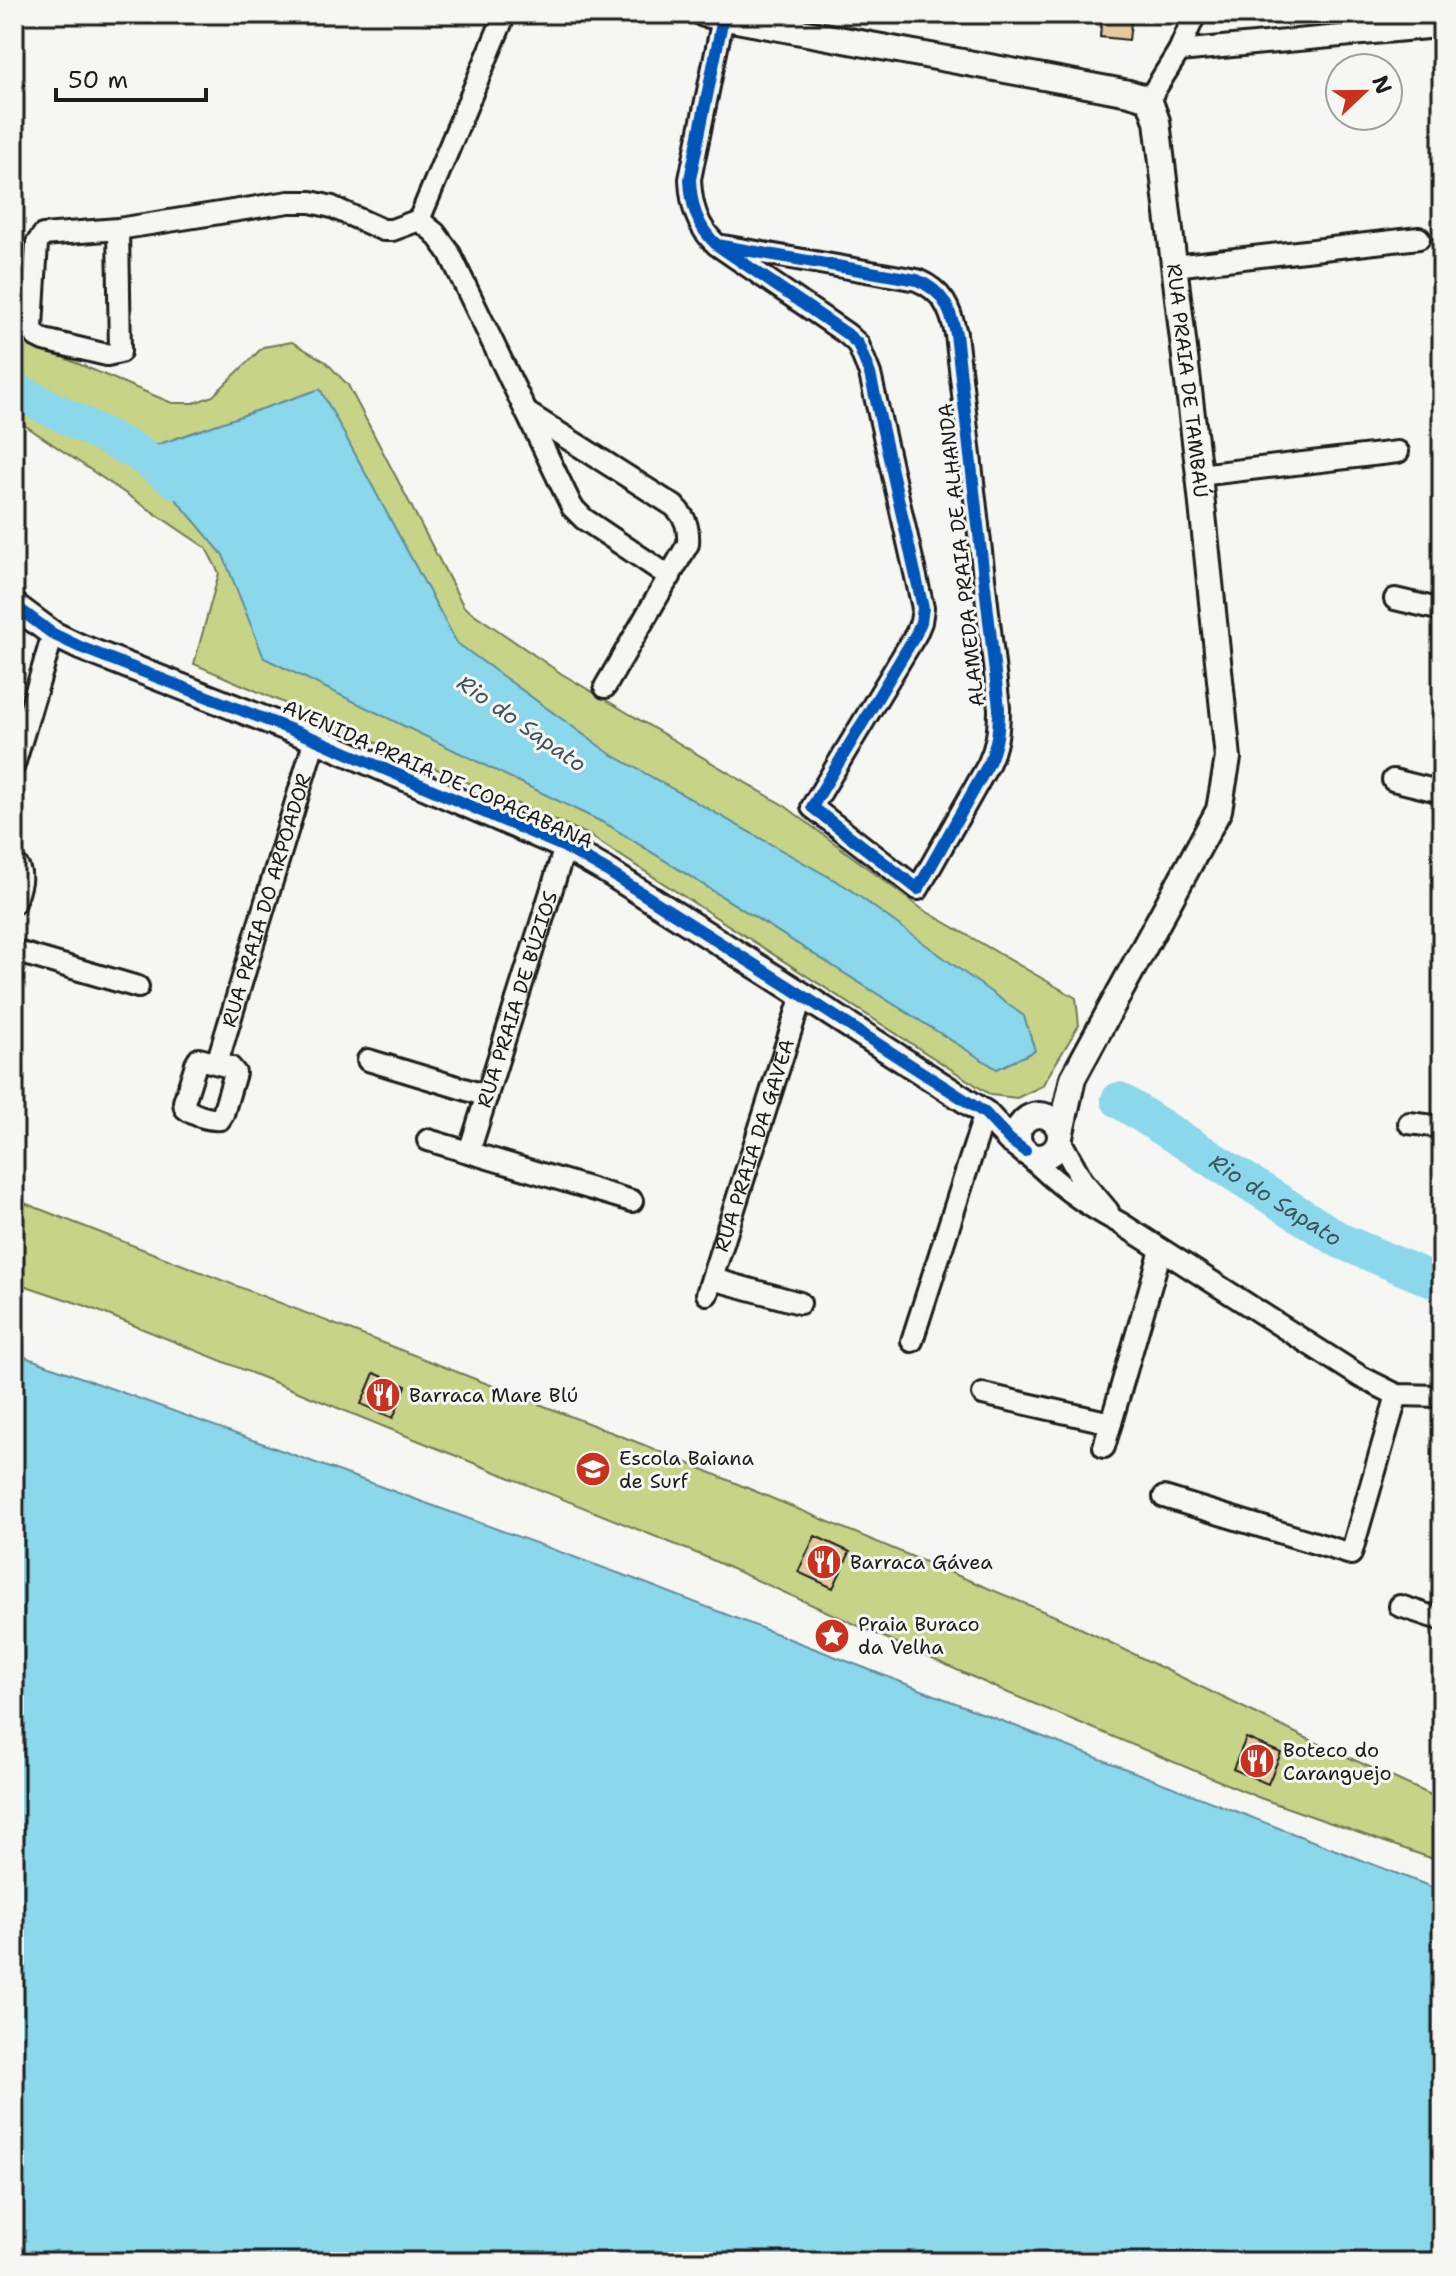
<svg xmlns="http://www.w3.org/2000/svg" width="1456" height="2276" font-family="'Shantell Sans',sans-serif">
  <rect width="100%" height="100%" fill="#f6f6f2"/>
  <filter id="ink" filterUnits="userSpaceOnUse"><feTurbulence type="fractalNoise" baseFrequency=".0125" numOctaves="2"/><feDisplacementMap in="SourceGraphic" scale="16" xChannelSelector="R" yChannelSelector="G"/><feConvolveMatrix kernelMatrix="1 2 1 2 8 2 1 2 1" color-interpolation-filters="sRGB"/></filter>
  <g filter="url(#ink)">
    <!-- green -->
    <g fill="#c7d387" stroke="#727852" stroke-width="2">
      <path d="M14 337 172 403H194L213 396 263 347 292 342 326 362 348 385 464 607 562 674 785 806 922 909 1076 998 1079 1025 1042 1086 1017 1098 991 1095 587 834 194 664 219 573 206 548 14 418Z"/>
      <path d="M14 1199 644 1445 1062 1619 1304 1737 1442 1800V1862L1260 1798 1006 1692 701 1555 86 1306 14 1282Z"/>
    </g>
    <!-- water -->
    <g fill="#8bd7eb" stroke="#5f8c98" stroke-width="2">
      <path d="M320 389 457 643 609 753 845 886 1024 1016 1035 1051 997 1069 608 825 264 658 223 555 136 452Z"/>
      <path d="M14 1353 637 1580 1442 1891V2262H14Z"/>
    </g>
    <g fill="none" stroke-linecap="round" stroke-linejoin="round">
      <!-- river -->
      <g stroke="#8bd7eb" stroke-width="36">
        <path d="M14 390 136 452 176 481"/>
        <path id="s1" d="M1119 1100 1341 1241 1442 1284"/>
      </g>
    </g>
    <!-- building -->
    <g fill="#e5cb9b" stroke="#1c1c1c" stroke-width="2">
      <path d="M1102 14H1132L1129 40 1100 37Z"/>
      <path d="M374 1373 406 1386 393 1418 361 1404Z"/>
      <path d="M815 1536 850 1552 833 1588 798 1572Z"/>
      <path d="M1246 1738 1281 1753 1268 1784 1233 1769Z"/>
    </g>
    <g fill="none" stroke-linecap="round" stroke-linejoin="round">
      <defs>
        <g id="minor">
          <path d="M505 14 419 220 435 233 449 252 572 507 584 519 670 577"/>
          <path d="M1179 51 1438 27"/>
          <path d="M1149 99 1179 51 1195 14"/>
          <path d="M118 229 120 352 107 355 44 340 36 336 32 327 37 243 43 235 118 229 289 202H311L332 207 383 230H392L419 220"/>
          <path d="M717 245 917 280C943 291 950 308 956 334L999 708C999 730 997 746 988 765L918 889 812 807 916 634 921 622 923 608 870 374 858 344 847 334 717 245C697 227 691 205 690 179L723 18"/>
          <path d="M1174 266 1419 238"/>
          <path d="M529 414 674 506C686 518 689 527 688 544L605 687"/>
          <path d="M1199 475 1398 452"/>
          <path d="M1395 599 1442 610"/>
          <path d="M14 765 53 634"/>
          <path d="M1393 780 1442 792"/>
          <path d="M14 862C26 873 18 889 14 903"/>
          <path d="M14 951 138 987"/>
          <path d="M199 1059 230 1067 235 1073 223 1114 220 1119C209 1120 193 1115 185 1108L184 1102 196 1064Z"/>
          <path d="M368 1060 487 1096"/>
          <path id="s2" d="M217 1063 315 739"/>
          <path d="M1409 1123 1442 1127"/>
          <path d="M428 1140 632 1201"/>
          <path d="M1060 1140 1082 1180 1108 1211"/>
          <path id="s3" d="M469 1152 565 847"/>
          <path d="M1027 1154C1058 1185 1081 1202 1120 1223L1361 1377 1397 1395 1442 1396"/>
          <path d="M712 1279 800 1303"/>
          <path id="s4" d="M707 1294 802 995"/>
          <path d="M912 1341 985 1113"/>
          <path d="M983 1394 1111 1423"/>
          <path d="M1104 1447 1161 1250"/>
          <path d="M1164 1497 1351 1554 1397 1395"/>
          <path d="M1400 1606 1442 1620"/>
        </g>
        <g id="tertiary">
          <path id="s5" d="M704 14 1129 93 1149 99 1157 121 1199 475 1228 758 1219 810 1073 1078 1060 1137"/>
          <path d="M14 605 53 634 80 647 315 739 565 847 607 871 802 995 985 1113 1010 1140 1025 1151"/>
          <circle cx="1039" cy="1136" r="21"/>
        </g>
      </defs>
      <!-- minor casing -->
      <use href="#minor" stroke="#1c1c1c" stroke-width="26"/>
      <!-- tertiary casing -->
      <use href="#tertiary" stroke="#1c1c1c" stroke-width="30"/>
      <!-- minor -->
      <use href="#minor" stroke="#f6f6f2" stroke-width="20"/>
      <!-- tertiary -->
      <use href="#tertiary" stroke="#f6f6f2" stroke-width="24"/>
      <defs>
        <g id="cycleway">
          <path d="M717 245 917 280C943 291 950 308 956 334L999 708C999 730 997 746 988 765L918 889 812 807 916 634 921 622 923 608 870 374 858 344 847 334 717 245C697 227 691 205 690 179L723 18"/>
          <path d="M14 605 53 634 80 647 315 739 565 847 607 871 802 995 985 1113 1010 1140 1025 1151"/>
        </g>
      </defs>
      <!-- cycleway casing -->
      <use href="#cycleway" stroke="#f6f6f2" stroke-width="17"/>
      <!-- cycleway -->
      <use href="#cycleway" stroke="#0057b8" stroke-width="12"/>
    </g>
  </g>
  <!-- icons -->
  <defs>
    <symbol id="restaurant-disc" viewBox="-11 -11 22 22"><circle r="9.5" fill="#c8321e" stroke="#f6f6f2"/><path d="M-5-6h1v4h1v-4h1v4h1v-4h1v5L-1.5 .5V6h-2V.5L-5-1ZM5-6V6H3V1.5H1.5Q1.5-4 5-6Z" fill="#fff"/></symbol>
    <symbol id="school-disc" viewBox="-11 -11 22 22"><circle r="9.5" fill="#c8321e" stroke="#f6f6f2"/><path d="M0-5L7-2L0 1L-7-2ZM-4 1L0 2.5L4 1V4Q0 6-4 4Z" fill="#fff"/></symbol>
    <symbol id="sight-disc" viewBox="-11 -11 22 22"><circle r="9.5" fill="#c8321e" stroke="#f6f6f2"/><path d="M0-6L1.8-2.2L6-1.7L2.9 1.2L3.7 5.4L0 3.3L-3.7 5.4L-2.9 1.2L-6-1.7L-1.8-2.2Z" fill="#fff"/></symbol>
  </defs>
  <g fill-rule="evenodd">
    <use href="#restaurant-disc" x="363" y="1375" width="40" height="40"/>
    <use href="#school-disc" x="573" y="1449" width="40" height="40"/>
    <use href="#restaurant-disc" x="804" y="1542" width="40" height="40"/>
    <use href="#sight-disc" x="812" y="1616" width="40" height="40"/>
    <use href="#restaurant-disc" x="1237" y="1741" width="40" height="40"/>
  </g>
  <g text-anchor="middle" stroke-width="6" stroke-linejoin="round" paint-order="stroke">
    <!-- street labels -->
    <g font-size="20" fill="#1c1c1c" stroke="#f6f6f2">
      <text dy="7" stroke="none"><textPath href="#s5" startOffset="738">RUA PRAIA DE TAMBAÚ</textPath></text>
      <text transform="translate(961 555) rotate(-96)" y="7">ALAMEDA PRAIA DE ALHANDA</text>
      <text transform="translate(438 774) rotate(24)" y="7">AVENIDA PRAIA DE COPACABANA</text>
      <text dy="7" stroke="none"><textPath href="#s2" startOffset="170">RUA PRAIA DO ARPOADOR</textPath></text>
      <text dy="7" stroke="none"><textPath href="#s3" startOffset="160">RUA PRAIA DE BÚZIOS</textPath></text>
      <text dy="7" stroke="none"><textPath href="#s4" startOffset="156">RUA PRAIA DA GAVEA</textPath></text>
    </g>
    <!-- poi labels -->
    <g font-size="20" fill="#1c1c1c" stroke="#f6f6f2" text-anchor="start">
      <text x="409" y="1402">Barraca Mare Blú</text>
      <text x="619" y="1465">Escola Baiana<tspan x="619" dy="23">de Surf</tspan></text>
      <text x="850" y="1569">Barraca Gávea</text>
      <text x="858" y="1631">Praia Buraco<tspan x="858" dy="23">da Velha</tspan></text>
      <text x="1283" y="1757">Boteco do<tspan x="1283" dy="23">Caranguejo</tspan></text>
    </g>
    <!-- water labels -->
    <g font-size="22" font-style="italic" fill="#3d545a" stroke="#f6f6f2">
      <text transform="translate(522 723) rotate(35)" y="8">Rio do Sapato</text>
      <text dy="8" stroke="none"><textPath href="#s1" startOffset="186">Rio do Sapato</textPath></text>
    </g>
  </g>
  <!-- margin -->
  <rect width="1456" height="2276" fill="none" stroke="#f6f6f2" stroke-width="48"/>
  <rect x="24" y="24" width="1408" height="2228" fill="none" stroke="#1c1c1c" stroke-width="3" filter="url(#ink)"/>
  <!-- north arrow -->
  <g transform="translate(1364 92) rotate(68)"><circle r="38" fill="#f6f6f2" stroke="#9f9f9c" stroke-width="2"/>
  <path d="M0-6L14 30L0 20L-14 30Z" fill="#c8321e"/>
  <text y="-12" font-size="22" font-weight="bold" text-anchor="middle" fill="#1c1c1c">N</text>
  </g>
  <!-- scale -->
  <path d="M56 88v12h150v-12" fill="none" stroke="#1c1c1c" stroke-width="4"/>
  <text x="68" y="88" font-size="24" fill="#1c1c1c" stroke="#f6f6f2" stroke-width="6" paint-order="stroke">50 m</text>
</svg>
